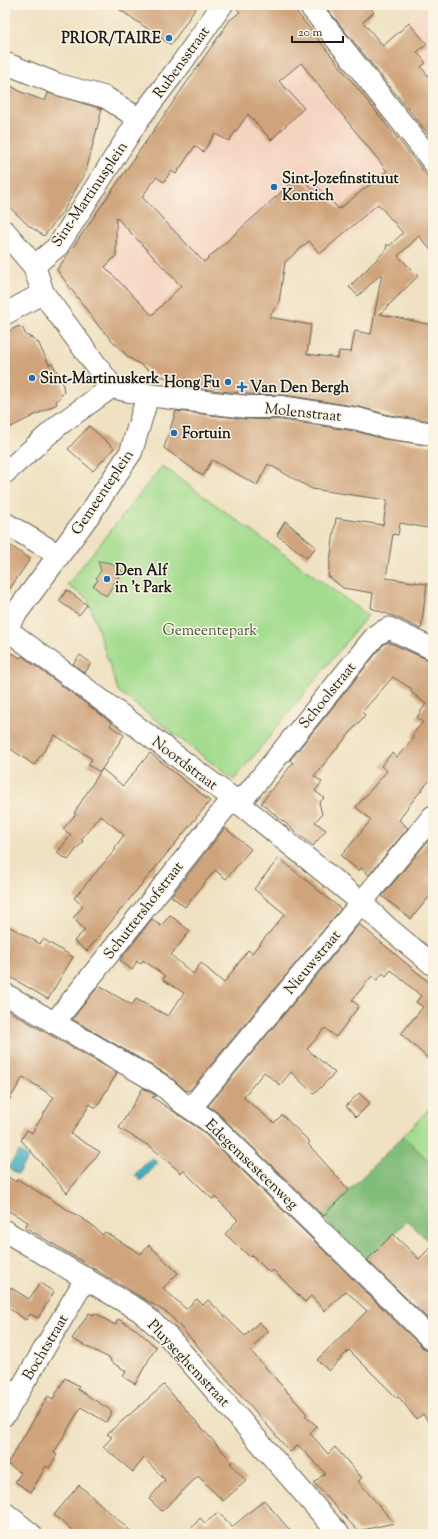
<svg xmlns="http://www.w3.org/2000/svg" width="438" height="1539" font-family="'Sorts Mill Goudy',serif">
  <rect width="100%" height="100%" fill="#fcf5e5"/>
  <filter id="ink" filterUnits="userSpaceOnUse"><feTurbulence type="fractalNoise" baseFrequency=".025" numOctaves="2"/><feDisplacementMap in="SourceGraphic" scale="8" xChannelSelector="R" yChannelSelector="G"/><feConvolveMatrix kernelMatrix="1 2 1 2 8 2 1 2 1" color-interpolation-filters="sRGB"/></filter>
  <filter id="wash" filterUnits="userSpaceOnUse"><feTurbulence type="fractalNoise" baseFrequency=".012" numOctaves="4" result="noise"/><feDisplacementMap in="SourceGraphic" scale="16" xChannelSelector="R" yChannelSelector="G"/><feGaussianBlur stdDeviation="0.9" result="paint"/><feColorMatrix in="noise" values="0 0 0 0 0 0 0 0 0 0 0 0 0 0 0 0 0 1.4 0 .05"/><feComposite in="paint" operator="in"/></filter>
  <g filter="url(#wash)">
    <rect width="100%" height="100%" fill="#efe1c1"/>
    <!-- built -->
    <g fill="#f5d3c1">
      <path d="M240 5 433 183 404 232H399L382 210 324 258 309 246 239 303 157 375 128 357 100 328 58 269 230 20 240 12Z"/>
      <path d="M429 5H433V70L399 32Z"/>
    </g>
    <!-- green -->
    <g fill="#a3dc8e" stroke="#607c55">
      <path d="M162 466 368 615 234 780 118 691 88 599 67 585Z"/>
      <path d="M433 1105V1165L403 1136Z"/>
    </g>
    <!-- forest -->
    <path fill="#82bc79" stroke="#4f6c4a" d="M403 1136 433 1165V1245L407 1221 366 1261 322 1217Z"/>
    <!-- water -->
    <g fill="#40aebe" stroke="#2e656d">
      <path d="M19 1151 28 1157 18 1174 8 1168Z"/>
      <path d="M152 1157 158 1163 141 1181 135 1175Z"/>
    </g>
    <g id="blocks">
      <!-- building -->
      <g fill="#cfa47b" fill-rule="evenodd">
        <path d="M113 5H198L171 45Z"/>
        <path d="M234 5H291L433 183V253L419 236 398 256 418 276 380 314 433 325V421L389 415 360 407 284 395 248 394 186 387 188 384 157 375 128 357 100 328 57 270 230 20 240 12ZM301 63 387 171 339 209 316 185 312 189 299 176 204 262 142 197 156 177 164 182 171 171 176 174 195 146 203 152 215 134 229 141 248 114 271 140 304 108 279 81ZM378 204 403 233 389 246 387 244 386 250 349 287 358 296 382 273 371 334 355 331 351 352 339 351 338 358 307 354 311 325 269 317 279 302 285 262 309 241 320 254ZM116 217 181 286 152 315 105 267 116 256Z"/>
        <path d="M324 5H369L374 12 363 22 383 46 409 23 427 44 417 52 426 63 421 67 433 82V140Z"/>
        <path d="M5 82 21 92 45 101 48 93 102 109 86 171 64 210 44 236 28 225 5 203Z"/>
        <path d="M19 326 20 328 22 327 26 335 34 339 36 343 38 342 49 365 52 363 62 380 64 392 56 402 57 404 5 430V333Z"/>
        <path d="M176 411 246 419 281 420 355 431 384 439 433 446V529L400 523 398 535 393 534 386 578 427 584 421 629 396 617 371 608 373 593 343 588 328 576 336 518 383 525 387 500 312 489 268 464 257 485 212 460 203 476 164 448Z"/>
        <path d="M89 426 114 448 93 471 68 449Z"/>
        <path d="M285 521 316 547 307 558 277 535Z"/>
        <path d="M5 542 30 559 5 596Z"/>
        <path d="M98 561 111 563 122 571 106 596 93 586 98 580 96 578 101 571Z"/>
        <path d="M67 590 87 605 79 615 59 601Z"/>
        <path d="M388 642 433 662V776L407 808 399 820 408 828 369 875 361 868 359 871 341 856 371 820 356 807 387 771 381 766 392 753 397 757 412 740 413 734 423 722 417 717 426 704 411 692 412 689 393 677 362 712 365 715 314 776 322 782 315 791 324 798 319 803 322 814 315 822 326 830 313 846 261 803 293 763 290 760 384 644Z"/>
        <path d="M12 653 20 658 22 656 112 723 110 726 124 735 100 772 88 765 92 759 55 735 34 765 5 745V662Z"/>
        <path d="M80 655 91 663 85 673 73 664Z"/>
        <path d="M150 753 210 801 87 951 74 941 85 930 73 918 83 906 74 898 116 849 115 847 124 835 100 815 81 840 83 841 68 860 57 853 71 835 63 829 76 814 74 813 102 769 123 786Z"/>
        <path d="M225 828 251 849 226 879 215 870 185 907 171 896Z"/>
        <path d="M433 835V892L411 919 382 896Z"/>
        <path d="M279 858 341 909 190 1090 186 1091 168 1075 72 1019 99 986 132 1005 136 999 168 1016 184 993 163 980 165 976 143 960 141 964 137 961 132 970 120 960 152 919 161 926 170 915 190 931 171 955 193 974 201 963 224 983 248 950 252 953 285 914 254 889Z"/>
        <path d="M5 924 40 944 43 939 73 957 48 999 5 974Z"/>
        <path d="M359 924 431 984 433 981V1063L401 1034 423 1007 416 1002 421 996 391 970 386 976 383 973 377 980 372 976 352 1000 359 1006 336 1037 325 1028 307 1049 335 1073 314 1094 291 1072 280 1085 264 1072 243 1097 274 1123 282 1115 310 1142 308 1144 349 1190 323 1216 217 1112 208 1106Z"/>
        <path d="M5 1009 117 1073 96 1108 90 1104 71 1134 100 1152 67 1193 21 1140 27 1130 32 1133 54 1097 23 1077 5 1107Z"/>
        <path d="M143 1088 157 1096 152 1097 201 1130 425 1350 433 1353V1429L423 1414 416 1419 399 1397 397 1398 349 1350 329 1371 317 1360 367 1311 346 1291 325 1311 311 1296 305 1302 273 1270 270 1273 252 1255 250 1257 225 1234 238 1220 215 1197 212 1199 183 1170 181 1173 151 1147 119 1128Z"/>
        <path d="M359 1093 370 1103 356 1117 346 1106Z"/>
        <path d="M5 1175 16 1182 17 1179 91 1224 102 1235 105 1232 141 1254 149 1245 178 1273 163 1288 186 1309 197 1299 203 1305 208 1300 245 1336 259 1322 268 1331 250 1350 307 1414 305 1416 317 1426 310 1433 328 1454 335 1447 362 1478 358 1481 394 1523 358 1531 314 1483 325 1473 298 1445 290 1452 256 1412 169 1314 25 1227 28 1222 5 1209Z"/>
        <path d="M393 1234 419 1259 433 1245V1324L367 1260Z"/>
        <path d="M40 1283 54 1292 38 1318 30 1314 26 1320 5 1306V1284L29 1299Z"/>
        <path d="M89 1313 93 1315 95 1313 115 1325 118 1319 137 1330 156 1347 135 1384 123 1377 126 1371 110 1361 111 1359 72 1339Z"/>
        <path d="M65 1378 79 1386 77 1389 112 1411 106 1422 81 1407 54 1453 57 1455 49 1468 46 1466 31 1492 15 1482 21 1473 7 1464 48 1396 53 1399Z"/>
        <path d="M164 1385 232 1462 230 1463 246 1481 223 1501 198 1476 162 1511 149 1499 165 1480 144 1458 133 1472 103 1447 112 1437 107 1434Z"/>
        <path d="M79 1485 116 1518 134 1534H77L54 1515Z"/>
        <path d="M264 1500 293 1534H187L200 1518 205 1523 219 1512 232 1527Z"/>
      </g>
    </g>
  </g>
  <g filter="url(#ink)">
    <use href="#blocks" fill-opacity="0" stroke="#666156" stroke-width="1"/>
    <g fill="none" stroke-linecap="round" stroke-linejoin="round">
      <defs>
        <g id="street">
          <path d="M309 5 433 162"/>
          <path d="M5 63 57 84 105 97 139 119"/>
          <path d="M34 266 58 246 139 119 181 64 222 5"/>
          <path d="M5 314 43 293"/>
          <path d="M5 473 59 425 112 387"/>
          <path d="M5 523 59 555"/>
          <path d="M5 628 235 800 361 902 386 926 433 965"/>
          <path d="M5 994 162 1085 181 1102 209 1121 433 1341"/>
          <path d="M54 1023 225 808 248 793 376 635 389 628 433 649"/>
          <path d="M191 1108 433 816"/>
          <path d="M5 1231 140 1311 166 1334 339 1534"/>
          <path d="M5 1415 86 1278"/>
          <path d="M5 1513 31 1534"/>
        </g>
        <g id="secondary">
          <path d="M5 232 34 266 43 293 112 387 148 395 247 407H282L358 419 386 427 433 434"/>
          <path d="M5 628 91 512 131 452 148 395"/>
        </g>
      </defs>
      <!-- street casing -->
      <use href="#street" stroke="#666156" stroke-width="23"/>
      <!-- secondary casing -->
      <use href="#secondary" stroke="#666156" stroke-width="24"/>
      <!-- street -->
      <use href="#street" stroke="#fff" stroke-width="21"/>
      <!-- secondary -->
      <use href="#secondary" stroke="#fff" stroke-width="22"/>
    </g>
  </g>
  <!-- markers -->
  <g fill="#1f6fb2" stroke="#fcf5e5" stroke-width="1.5">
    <circle cx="169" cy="38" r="4"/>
    <circle cx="274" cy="187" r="4"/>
    <circle cx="32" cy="378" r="4"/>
    <circle cx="228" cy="382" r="4"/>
    <path d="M240 381h4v4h4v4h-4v4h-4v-4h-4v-4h4z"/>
    <circle cx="174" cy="433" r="4"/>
    <circle cx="107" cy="579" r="4"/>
  </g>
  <g text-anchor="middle" stroke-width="3" stroke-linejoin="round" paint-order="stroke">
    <!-- poi labels -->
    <g font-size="15" font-weight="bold" fill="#1c1c1c" stroke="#fcf5e5" text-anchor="start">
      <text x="161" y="43" text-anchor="end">PRIOR/TAIRE</text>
      <text x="282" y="183">Sint-Jozefinstituut<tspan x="282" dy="17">Kontich</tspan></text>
      <text x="40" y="383">Sint-Martinuskerk</text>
      <text x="220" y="387" text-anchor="end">Hong Fu</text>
      <text x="250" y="392">Van Den Bergh</text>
      <text x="182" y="438">Fortuin</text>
      <text x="115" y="575">Den Alf<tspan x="115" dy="17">in 't Park</tspan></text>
    </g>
    <!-- street labels -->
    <g font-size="15" fill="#1c1c1c" stroke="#fcf5e5">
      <text transform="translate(181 62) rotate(-54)" y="5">Rubensstraat</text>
      <text transform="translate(89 194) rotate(-56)" y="5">Sint-Martinusplein</text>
      <text transform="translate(303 412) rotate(6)" y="5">Molenstraat</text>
      <text transform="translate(102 492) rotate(-56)" y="5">Gemeenteplein</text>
      <text transform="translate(327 695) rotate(-51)" y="5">Schoolstraat</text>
      <text transform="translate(185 763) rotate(37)" y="5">Noordstraat</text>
      <text transform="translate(143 910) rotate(-52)" y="5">Schuttershofstraat</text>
      <text transform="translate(312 962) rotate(-50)" y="5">Nieuwstraat</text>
      <text transform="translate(252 1164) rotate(44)" y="5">Edegemsesteenweg</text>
      <text transform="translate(45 1347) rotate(-59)" y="5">Bochtstraat</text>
      <text transform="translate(189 1363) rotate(47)" y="5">Pluyseghemstraat</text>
    </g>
    <!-- park labels -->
    <g font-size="15" fill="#44563e" stroke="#fcf5e5">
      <text x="210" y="635">Gemeentepark</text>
    </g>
  </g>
  <!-- margin -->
  <rect width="438" height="1539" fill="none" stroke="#fcf5e5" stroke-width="20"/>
  <!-- scale -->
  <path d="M292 36v6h51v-6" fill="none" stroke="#1c1c1c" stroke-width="2"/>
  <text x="298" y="36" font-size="12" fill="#1c1c1c" stroke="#fcf5e5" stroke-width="3" paint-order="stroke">20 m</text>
</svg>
